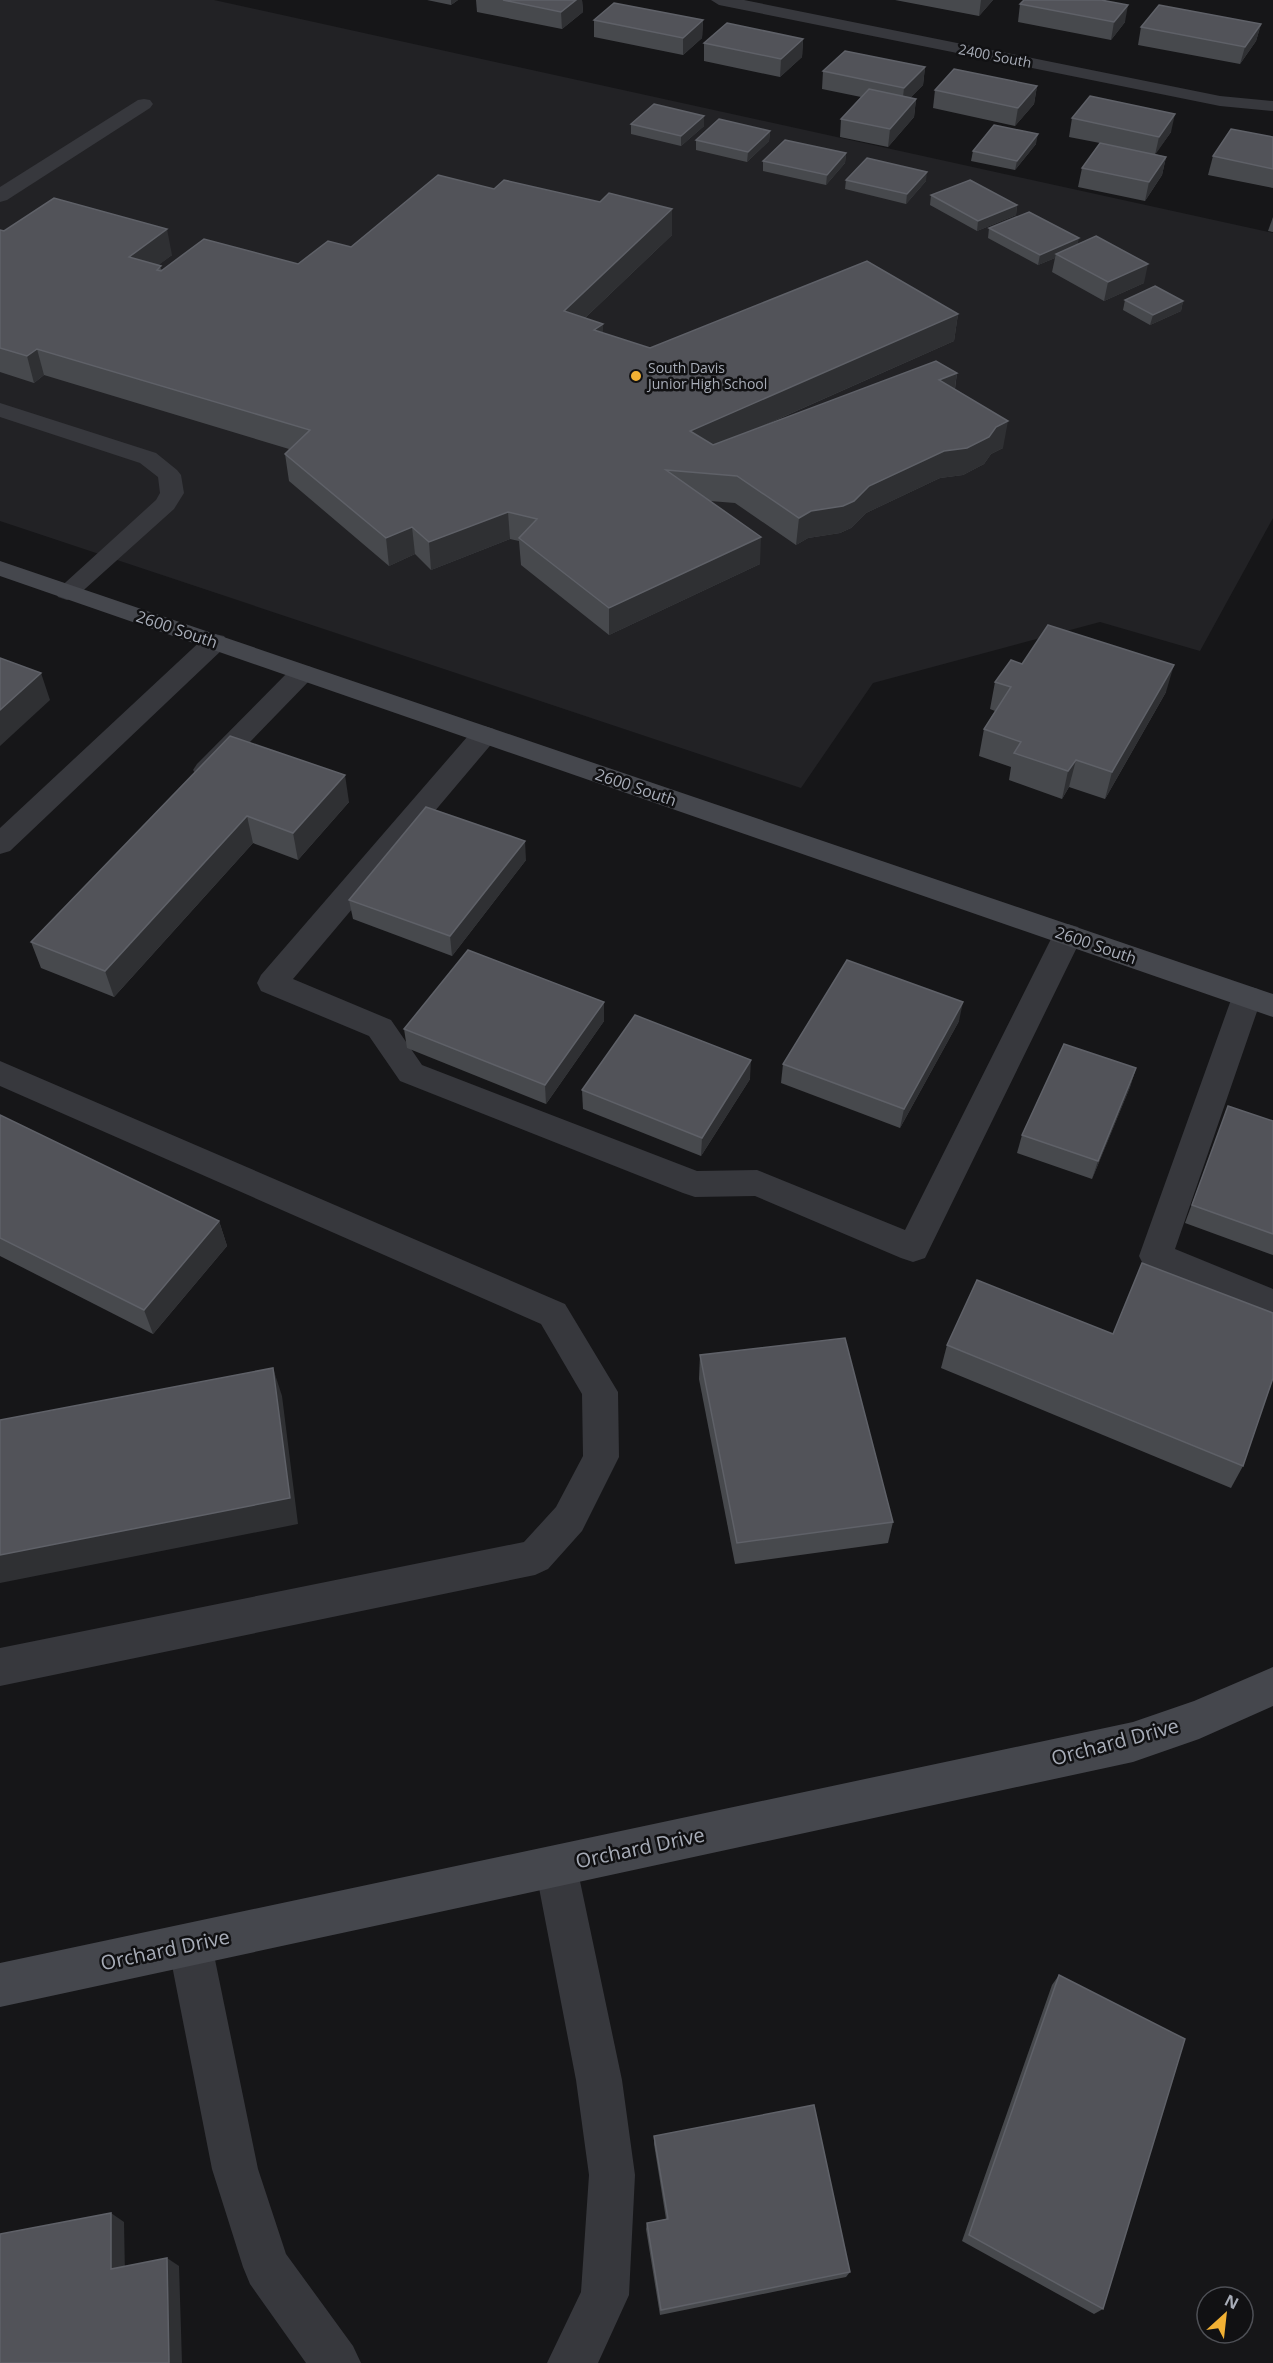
<svg xmlns="http://www.w3.org/2000/svg" width="1273" height="2363" font-family="'Open Sans',sans-serif">
  <rect width="100%" height="100%" fill="#161618"/>
  <!-- built -->
  <path fill="#222225" d="M0 0H214L1273 233V518L1200 651 1100 622 873 683 801 788 0 521Z"/>
  <g fill="none" stroke-linecap="round" stroke-linejoin="round">
    <!-- service -->
    <g fill="#37383d" fill-rule="evenodd">
      <path d="M144 99 150 100 153 104 150 108 7 200 0 202V187L138 100Z"/>
      <path d="M0 403 156 453 177 470 181 475 184 493 174 509 76 597 67 600 58 597 55 592 156 500 160 493 158 477 140 463 0 417Z"/>
      <path d="M215 634 224 636 228 642 224 648 10 851 0 854V828L206 636Z"/>
      <path d="M302 665 311 667 315 673 311 679 217 776 207 779 197 776 193 770 197 764 293 667Z"/>
      <path d="M484 726 494 729 497 735 494 741 293 979 391 1020 422 1065 697 1171 757 1170 905 1230 1053 935 1058 927 1068 924 1078 927 1083 935 925 1258 913 1262 901 1258 755 1196 695 1197 683 1193 400 1081 369 1036 261 991 257 983 261 975 474 729Z"/>
      <path d="M1247 986 1258 989 1262 997 1175 1249 1273 1289V1319L1144 1266 1139 1256 1232 997 1236 989Z"/>
      <path d="M0 1061 565 1304 618 1392 619 1457 582 1531 548 1569 535 1575 0 1686V1648L524 1542 556 1507 583 1456 582 1394 541 1324 0 1086Z"/>
      <path d="M556 1846 571 1852 577 1867 622 2080 635 2175 629 2295 598 2363H547L581 2292 589 2175 576 2080 535 1867 541 1852Z"/>
      <path d="M190 1923 205 1930 212 1945 258 2169 286 2254 353 2346 361 2363H306L250 2284 243 2267 212 2169 168 1945 175 1930Z"/>
    </g>
    <!-- minor -->
    <path fill="#37383d" fill-rule="evenodd" d="M711 0H744L1220 96 1273 101V111L1220 106 719 5Z"/>
    <!-- secondary -->
    <g fill="#45474d" fill-rule="evenodd">
      <path d="M0 561 1273 994V1017L0 576Z"/>
      <path d="M1273 1667V1706L1199 1739 1133 1762 0 2007V1963L1133 1722 1194 1701Z"/>
    </g>
  </g>
  <!-- wall -->
  <g fill="#47494d">
    <path d="M427 0H458L451 5Z"/>
    <path d="M476 0H582L583 12 562 29 477 12Z"/>
    <path d="M895 0H993L979 16Z"/>
    <path d="M1020 4 1125 22 1111 40 1018 22Z"/>
    <path d="M594 20H703L702 38 683 55 594 37Z"/>
    <path d="M1261 24 1256 41 1240 64 1138 45 1141 27Z"/>
    <path d="M803 39 802 57 780 77 704 61V43Z"/>
    <path d="M925 67 923 85 910 98 916 99 914 117 888 147 840 137 841 119 861 97 822 89 823 71Z"/>
    <path d="M1037 86 1034 104 1015 126 933 108 935 90Z"/>
    <path d="M704 116V126L681 146 631 134V124Z"/>
    <path d="M1072 118 1171 132 1155 154 1166 157 1162 175 1145 201 1078 187 1082 168 1100 143 1069 137Z"/>
    <path d="M770 131 769 141 747 162 696 150V140Z"/>
    <path d="M1273 137V188L1208 175 1213 156Z"/>
    <path d="M1036 144 1015 170 971 161 973 151Z"/>
    <path d="M846 153 845 163 826 185 763 171V161Z"/>
    <path d="M846 180 926 181 906 204 845 189Z"/>
    <path d="M931 195 1017 205 1016 215 977 231 930 205Z"/>
    <path d="M1273 217V232L1268 231Z"/>
    <path d="M989 228 1078 244 1144 283 1104 301 1052 272 1055 258 1038 265 988 238Z"/>
    <path d="M0 230 172 255 158 265 162 270 298 264 351 247 672 235 585 318 603 324V333L650 348 958 314 954 341 749 432 957 373 955 389 1003 448 991 454 984 464 963 475 940 478 866 513 851 528 840 533 808 538 796 545 735 503 710 501 760 564 609 635 521 565 519 541 510 539 431 570 415 554 389 566 289 481 285 454 289 449 44 375 34 383 0 372Z"/>
    <path d="M1125 300 1183 301 1181 311 1150 325 1123 310Z"/>
    <path d="M1022 664 1166 692 1105 799 1069 787 1062 799 1009 780 1011 767 979 756 984 729 995 711 990 709 995 682Z"/>
    <path d="M230 736 349 802 298 860 253 843 114 997 41 968 31 942Z"/>
    <path d="M526 860 452 956 353 919 349 900Z"/>
    <path d="M604 1002V1021L546 1104 407 1048 404 1029Z"/>
    <path d="M959 1021 900 1128 781 1083 783 1064Z"/>
    <path d="M1136 1068 1130 1087 1092 1179 1017 1153 1022 1135Z"/>
    <path d="M750 1079 701 1156 583 1109 582 1090Z"/>
    <path d="M1228 1106 1273 1121V1255L1185 1223Z"/>
    <path d="M0 1115 219 1221 227 1246 153 1334 0 1256Z"/>
    <path d="M947 1345 1243 1466 1231 1488 941 1368Z"/>
    <path d="M700 1355 893 1522 888 1543 735 1564 699 1379Z"/>
    <path d="M1059 1975 1103 2309 1094 2314 962 2241 1052 1985Z"/>
    <path d="M654 2136 850 2272 846 2277 660 2315 646 2229 647 2223 666 2219 654 2144Z"/>
  </g>
  <!-- shaded-wall -->
  <g fill="#2f3033">
    <path d="M451 0H458L451 5Z"/>
    <path d="M576 0H582L583 12 562 29 561 12Z"/>
    <path d="M981 0H993L979 16Z"/>
    <path d="M1128 5 1125 22 1111 40 1114 22Z"/>
    <path d="M703 20 702 38 683 55V38Z"/>
    <path d="M1261 24 1256 41 1240 64 1245 47Z"/>
    <path d="M803 39 802 57 780 77 781 59Z"/>
    <path d="M925 67 923 85 902 106 904 88Z"/>
    <path d="M1037 86 1034 104 1015 126 1018 108Z"/>
    <path d="M916 99 914 117 888 147 890 129Z"/>
    <path d="M1175 114 1171 132 1155 155 1159 137Z"/>
    <path d="M704 116V126L681 146V136Z"/>
    <path d="M770 131 769 141 747 162 748 152Z"/>
    <path d="M1038 134 1036 144 1015 170 1017 161Z"/>
    <path d="M846 153 845 163 826 185 827 175Z"/>
    <path d="M1166 157 1162 175 1145 201 1149 182Z"/>
    <path d="M927 172 926 181 906 204 907 194Z"/>
    <path d="M1017 205 1016 215 977 231 978 221Z"/>
    <path d="M672 209V235L565 337 564 311Z"/>
    <path d="M167 229 172 255 135 283 129 257Z"/>
    <path d="M1079 238 1077 248 1056 254 1055 258 1038 265 1040 255Z"/>
    <path d="M1148 264 1144 283 1104 301 1108 282Z"/>
    <path d="M1183 301 1181 311 1150 325 1153 315Z"/>
    <path d="M958 314 954 341 690 458V431Z"/>
    <path d="M603 324V350L594 330Z"/>
    <path d="M37 349 44 375 34 383 27 356Z"/>
    <path d="M957 373 953 399 939 380Z"/>
    <path d="M1008 421 1003 448 991 454 984 464 963 475 940 478 866 513 851 528 840 533 808 538 796 545 799 518 811 511 869 486Z"/>
    <path d="M508 512 510 539 431 570 429 542Z"/>
    <path d="M412 527 415 554 389 566 386 538Z"/>
    <path d="M761 537 760 564 609 635V608Z"/>
    <path d="M1174 665 1166 692 1105 799 1112 772Z"/>
    <path d="M41 673 50 700 0 746V710Z"/>
    <path d="M1076 760 1069 787 1062 799 1068 771Z"/>
    <path d="M345 775 349 802 298 860 293 833Z"/>
    <path d="M247 816 253 843 114 997 105 971Z"/>
    <path d="M525 841 526 860 452 956 450 936Z"/>
    <path d="M604 1002V1021L546 1104 545 1085Z"/>
    <path d="M963 1002 959 1021 900 1128 904 1109Z"/>
    <path d="M751 1060 750 1079 701 1156 702 1138Z"/>
    <path d="M1136 1068 1130 1087 1092 1179 1098 1161Z"/>
    <path d="M219 1221 227 1246 153 1334 144 1310Z"/>
    <path d="M273 1368 282 1396 298 1524 0 1583V1555Z"/>
    <path d="M111 2213 124 2222 125 2277 111 2269Z"/>
    <path d="M167 2258 179 2266 182 2363H169Z"/>
  </g>
  <!-- building -->
  <g fill="#525359" stroke="#5f6168" stroke-width="1.5">
    <path d="M503 0H576L561 12Z"/>
    <path d="M1024 0H1101L1128 5 1114 22 1020 4Z"/>
    <path d="M614 3 703 20 683 38 594 20Z"/>
    <path d="M1159 5 1261 24 1245 47 1141 27Z"/>
    <path d="M727 23 803 39 781 59 704 43Z"/>
    <path d="M845 51 925 67 904 88 823 71Z"/>
    <path d="M954 69 1037 86 1018 108 935 90Z"/>
    <path d="M869 89 916 99 890 129 841 119Z"/>
    <path d="M1090 96 1175 114 1159 137 1072 118Z"/>
    <path d="M654 104 704 116 681 136 631 124Z"/>
    <path d="M719 119 770 131 748 152 696 140Z"/>
    <path d="M994 125 1038 134 1017 161 973 151Z"/>
    <path d="M1231 129 1273 137V169L1213 156Z"/>
    <path d="M785 140 846 153 827 175 763 161Z"/>
    <path d="M1100 143 1166 157 1149 182 1082 168Z"/>
    <path d="M867 158 927 172 907 194 846 180Z"/>
    <path d="M438 175 494 189 504 180 600 202 609 193 672 209 564 311 603 324 594 330 650 348 867 261 958 314 690 431 713 445 936 361 957 373 939 380 1008 421 996 427 989 437 967 448 944 451 869 486 854 501 843 506 811 511 799 518 737 476 666 470 761 537 609 608 519 538 537 519 508 512 429 542 412 527 386 538 285 454 310 430 37 349 27 356 0 348V230L4 231 54 198 167 229 129 257 161 266 157 270 161 271 204 239 298 264 328 241 351 247Z"/>
    <path d="M970 180 1017 205 978 221 931 195Z"/>
    <path d="M1029 212 1079 238 1040 255 989 228Z"/>
    <path d="M1096 236 1148 264 1108 282 1056 254Z"/>
    <path d="M1155 286 1183 301 1153 315 1125 300Z"/>
    <path d="M1048 625 1174 665 1112 772 1076 760 1068 771 1014 753 1021 742 984 729 1011 687 995 682 1011 660 1022 664Z"/>
    <path d="M0 658 41 673 0 710Z"/>
    <path d="M230 736 345 775 293 833 247 816 105 971 31 942Z"/>
    <path d="M426 807 525 841 450 936 349 900Z"/>
    <path d="M468 950 604 1002 545 1085 404 1029Z"/>
    <path d="M847 960 963 1002 904 1109 783 1064Z"/>
    <path d="M635 1015 751 1060 702 1138 582 1090Z"/>
    <path d="M1064 1044 1136 1068 1098 1161 1022 1135Z"/>
    <path d="M1228 1106 1273 1121V1234L1192 1205Z"/>
    <path d="M0 1115 219 1221 144 1310 0 1238Z"/>
    <path d="M1142 1263 1273 1313V1378L1243 1466 947 1345 977 1280 1113 1334Z"/>
    <path d="M845 1338 893 1522 737 1543 700 1355Z"/>
    <path d="M273 1368 290 1498 0 1555V1420Z"/>
    <path d="M1059 1975 1185 2039 1103 2309 969 2235Z"/>
    <path d="M814 2105 850 2272 661 2310 647 2223 668 2219 654 2136Z"/>
    <path d="M111 2213V2269L167 2258 169 2363H0V2234Z"/>
  </g>
  <!-- markers -->
  <circle fill="#f2b134" stroke="#111113" stroke-width="2" cx="636" cy="376" r="6"/>
  <g text-anchor="middle" stroke-width="5" stroke-linejoin="round" paint-order="stroke">
    <!-- far-street labels -->
    <g font-size="14" fill="#a8adb8" stroke="#111113">
      <text transform="translate(995 56) rotate(11)" y="5">2400 South</text>
    </g>
    <!-- far-poi labels -->
    <g font-size="14" fill="#a8adb8" stroke="#111113" text-anchor="start">
      <text x="648" y="373">South Davis<tspan x="648" dy="16">Junior High School</tspan></text>
    </g>
    <!-- street labels -->
    <g font-size="16" fill="#a8adb8" stroke="#111113">
      <text transform="translate(177 629) rotate(19)" y="6">2600 South</text>
      <text transform="translate(636 787) rotate(19)" y="6">2600 South</text>
      <text transform="translate(1096 945) rotate(19)" y="6">2600 South</text>
    </g>
    <!-- near-street labels -->
    <g font-size="20" fill="#a8adb8" stroke="#111113">
      <text transform="translate(1115 1742) rotate(-15)" y="7">Orchard Drive</text>
      <text transform="translate(640 1848) rotate(-12)" y="7">Orchard Drive</text>
      <text transform="translate(165 1950) rotate(-12)" y="7">Orchard Drive</text>
    </g>
  </g>
  <!-- north arrow -->
  <g transform="translate(1225 2315) rotate(27)"><circle r="28" fill="#111113" stroke="#4d4f55" stroke-width="1.5"/>
  <path d="M0-4.5L10 22L0 15L-10 22Z" fill="#f2b134"/>
  <text y="-9" font-size="16" font-weight="bold" text-anchor="middle" fill="#a8adb8">N</text>
  </g>
</svg>
